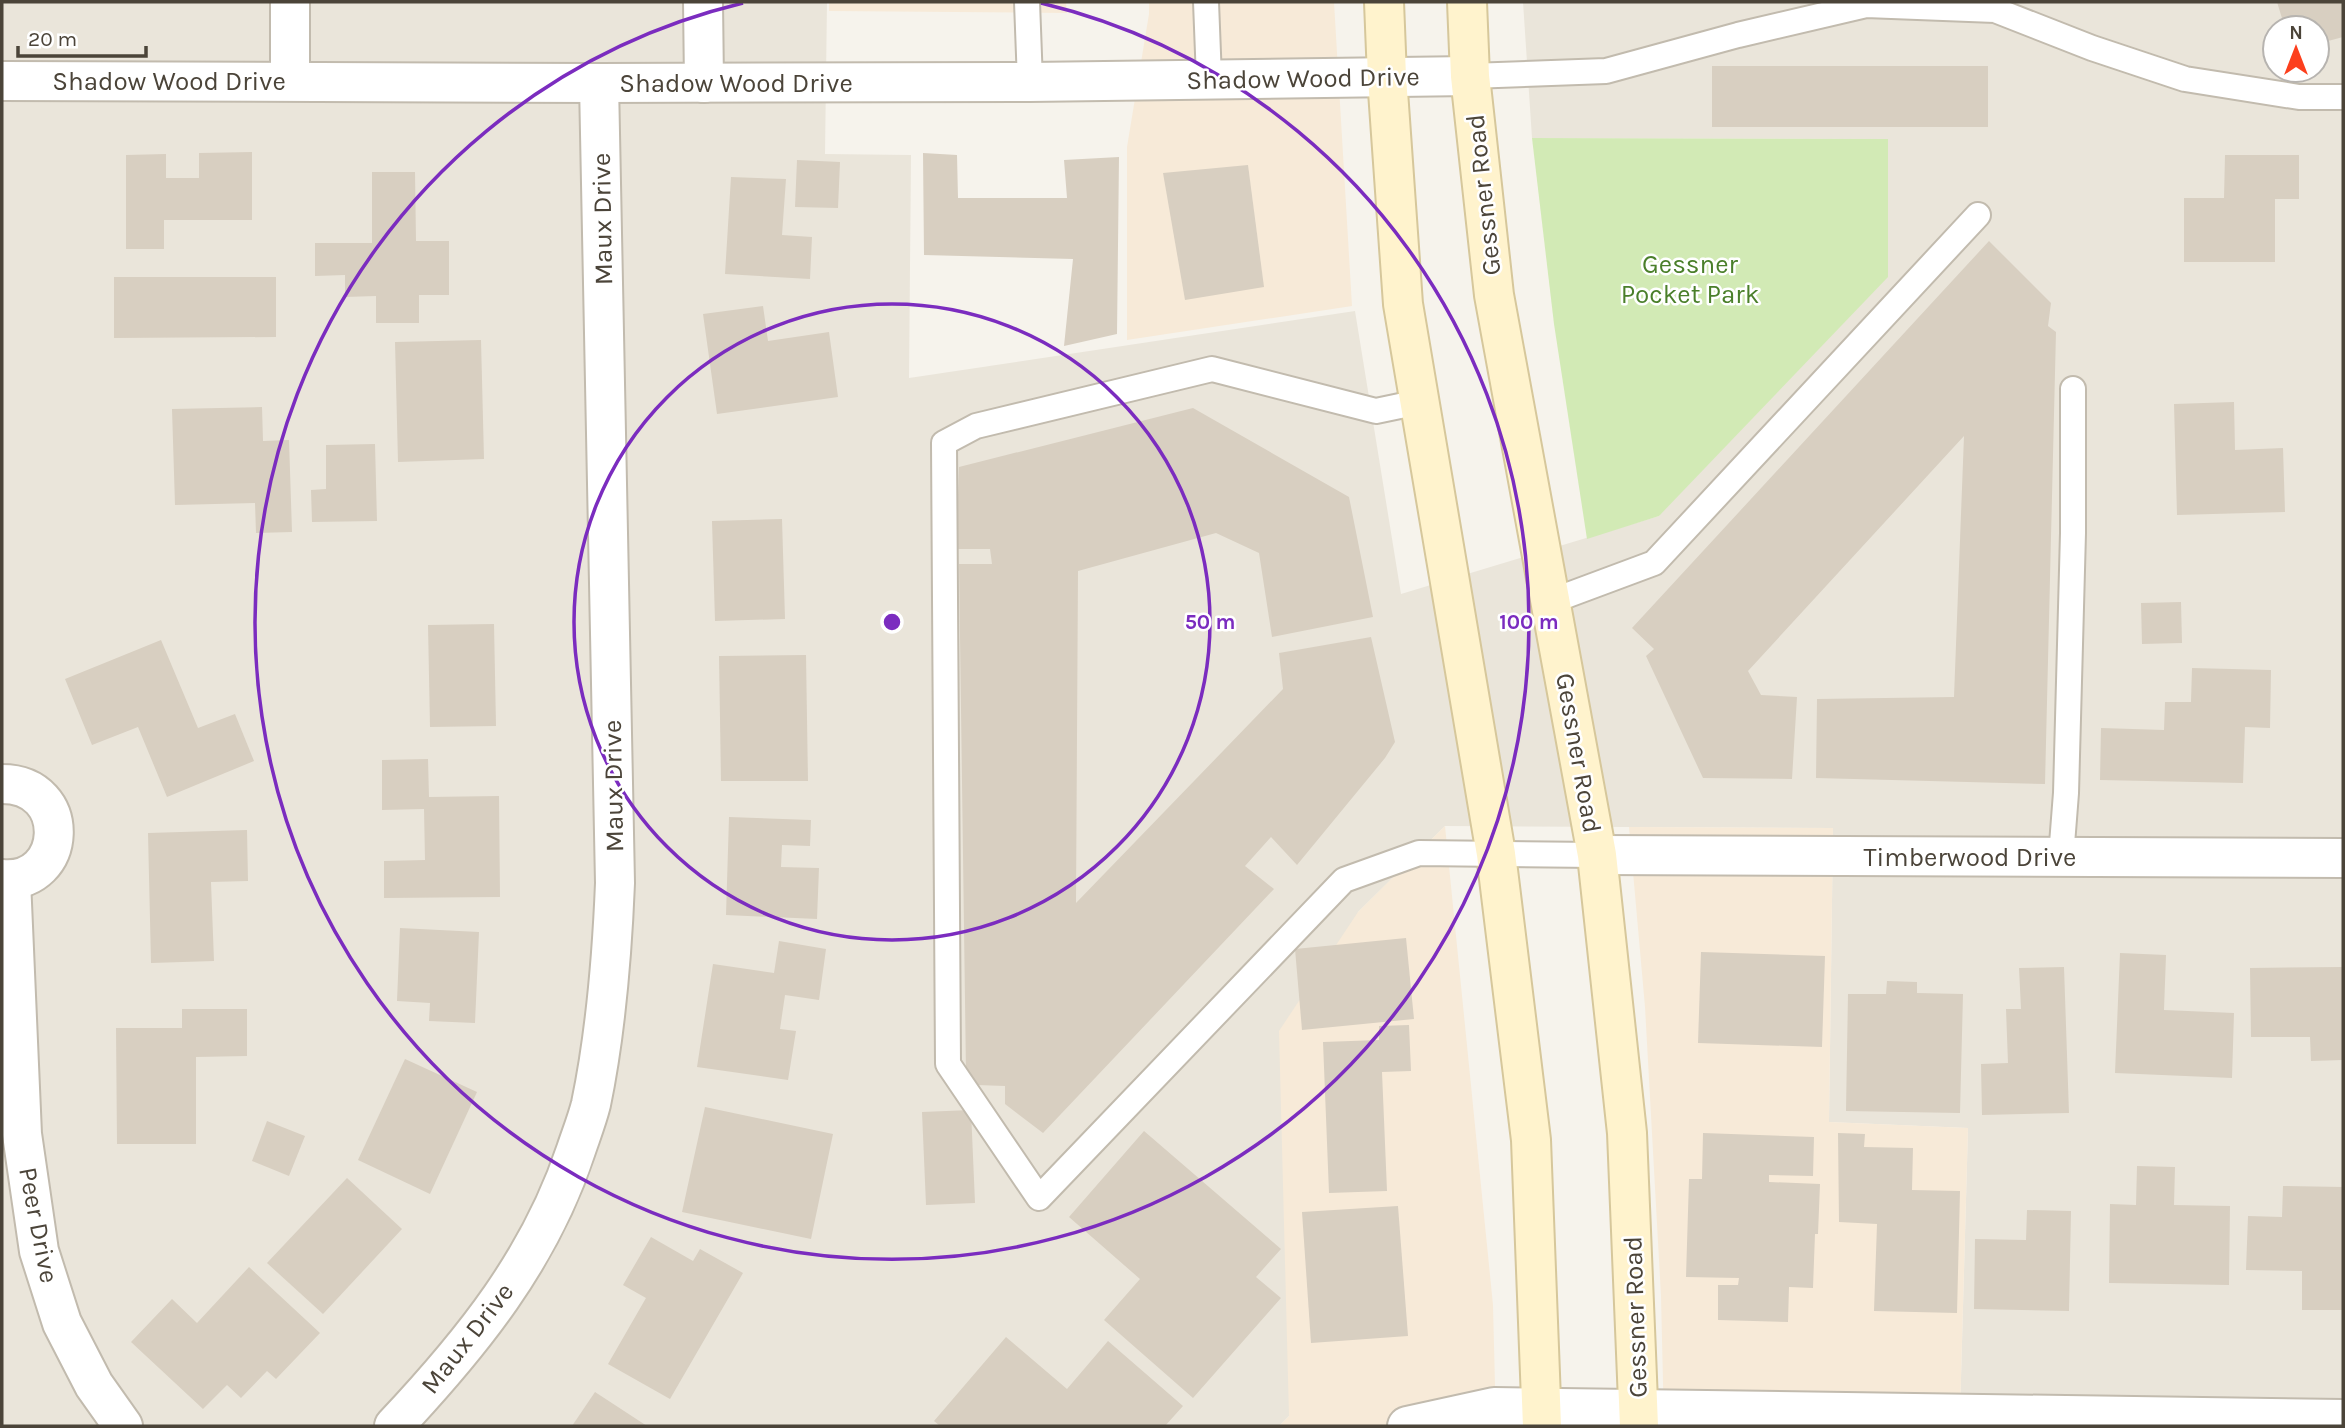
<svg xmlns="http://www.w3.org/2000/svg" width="2345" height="1428" font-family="Karla,sans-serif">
  <rect width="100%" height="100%" fill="#f6f3ec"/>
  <!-- residential -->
  <path fill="#eae5da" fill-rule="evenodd" d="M2 2H827L825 154 911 155 909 378 1355 311 1401 594 1659 516 1887 139 1532 138 1523 2H2343V1426L1960 1414 1968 1128 1829 1122 1833 828 1445 826 1358 912 1289 1416 1279 1426H2ZM2275 28H2317V70H2275Z"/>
  <!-- commercial -->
  <g fill="#f7ead8">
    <path d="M829 2H1066L1067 13 829 11Z"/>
    <path d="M1149 2H1334L1352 306 1127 340V147L1149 14Z"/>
    <path d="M1445 826 1493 1305 1496 1426H1279L1289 1416 1279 1031 1358 912Z"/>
    <path d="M1629 827 1833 828 1829 1122 1968 1128 1960 1413 1664 1426 1661 1296 1645 1007Z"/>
  </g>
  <!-- green -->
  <path fill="#d2eab5" d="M1532 138 1888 139V277L1659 516 1587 539 1554 324Z"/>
  <!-- building -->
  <g fill="#d8cfc1">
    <path d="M2277 2H2343V37L2317 44V28H2285Z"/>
    <rect x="1712" y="66" width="276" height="61"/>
    <path d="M252 152V220H164V249H126V155L166 154V178H199V153Z"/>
    <path d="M923 153 957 155 958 198H1067L1064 160 1119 157 1117 334 1064 346 1073 259 924 255Z"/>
    <path d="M2225 155H2299V199H2275V262H2184V198H2224Z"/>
    <path d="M797 160 840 162 838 208 795 207Z"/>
    <path d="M1248 165 1264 287 1185 300 1163 173Z"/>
    <path d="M372 172H415L416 241H449V295H419V323H376V296L345 297V275L315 276V243H372Z"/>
    <path d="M731 177 786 179 782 235 812 237 810 279 725 274Z"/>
    <path d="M1989 241 2051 303 2048 326 2056 332 2045 784 1816 778 1817 699 1954 697 1964 436 1748 671 1761 695 1797 697 1792 779 1703 778 1646 656 1654 649 1632 628Z"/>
    <path d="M114 277H276V337L114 338Z"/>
    <path d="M763 306 768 341 829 332 838 397 717 414 703 314Z"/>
    <path d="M481 340 484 459 398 462 395 342Z"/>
    <path d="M2234 402 2235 450 2283 448 2285 512 2177 515 2174 404Z"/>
    <path d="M262 407 263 441 289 440 292 532 256 533 255 503 175 505 172 409Z"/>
    <path d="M1193 408 1349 497 1373 617 1272 637 1259 553 1216 533 1078 571 1076 903 1283 689 1279 653 1371 637 1395 742 1385 758 1297 865 1271 837 1245 866 1274 889 1043 1133 1005 1104V1086L977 1085 966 1073 959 564H992L990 549H956L959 467Z"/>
    <path d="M375 444 377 521 312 522 311 490 326 489V445Z"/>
    <path d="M782 519 785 619 715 621 712 521Z"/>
    <path d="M2181 602 2182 643 2142 644 2141 603Z"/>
    <path d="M494 624 496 726 430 727 428 625Z"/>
    <path d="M161 640 198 728 235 714 254 761 167 797 138 727 92 745 65 679Z"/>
    <path d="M806 655 808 781H721L719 656Z"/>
    <path d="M2192 668 2271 670 2270 728 2245 727 2243 783 2100 780 2101 728 2164 730 2165 702H2191Z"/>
    <path d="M428 759 429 797 499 796 500 897 384 898V861L425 860 424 809 382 810V760Z"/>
    <path d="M729 817 811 820 810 846 782 845 781 867 819 868 817 919 726 915Z"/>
    <path d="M247 830 248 881 211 882 214 961 151 963 148 833Z"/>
    <path d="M400 928 479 932 475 1023 429 1021 430 1003 397 1001Z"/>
    <path d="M1406 938 1414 1019 1302 1030 1295 949Z"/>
    <path d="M779 941 826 949 819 1000 785 995 780 1029 796 1031 788 1080 697 1067 713 964 774 973Z"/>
    <path d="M1701 952 1825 956 1822 1047 1698 1043Z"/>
    <path d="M2120 953 2166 955 2164 1010 2234 1013 2232 1078 2115 1073Z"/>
    <path d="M2064 967 2069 1113 1982 1115 1981 1064 2008 1063 2006 1009H2021L2019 968Z"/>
    <path d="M2343 967V1060L2311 1061 2310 1037H2251L2250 968Z"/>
    <path d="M1887 981 1917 982V993L1963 994 1960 1113 1846 1111 1848 994H1886Z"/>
    <path d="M182 1009H247V1056L196 1057V1144H117L116 1028H182Z"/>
    <path d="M1409 1025 1411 1071 1382 1072 1387 1191 1329 1193 1323 1042 1379 1040V1026Z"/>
    <path d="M405 1059 477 1092 430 1194 358 1160Z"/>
    <path d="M705 1107 833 1134 811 1239 682 1212Z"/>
    <path d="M971 1110 975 1203 926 1205 922 1112Z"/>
    <path d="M267 1121 305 1136 289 1176 252 1161Z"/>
    <path d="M1144 1131 1281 1249 1256 1277 1281 1298 1193 1398 1104 1320 1140 1279 1069 1217Z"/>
    <path d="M1703 1133 1814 1137 1813 1176 1769 1175V1182L1820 1184 1818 1234H1815L1813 1288 1789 1287 1788 1322 1718 1320V1285H1738L1739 1278 1686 1277 1689 1179H1702Z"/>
    <path d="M1838 1133 1865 1134 1864 1147 1913 1148 1912 1190 1960 1191 1957 1313 1874 1311 1877 1224 1839 1222Z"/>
    <path d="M2137 1166 2175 1167 2174 1205 2230 1206 2229 1285 2109 1283 2110 1204 2136 1205Z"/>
    <path d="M347 1178 402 1229 323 1314 267 1263Z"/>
    <path d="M2283 1186 2343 1187V1310H2302V1271L2246 1270 2248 1216 2282 1217Z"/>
    <path d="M1398 1206 1408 1336 1311 1343 1302 1212Z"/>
    <path d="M2027 1210 2071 1211 2069 1311 1974 1309 1975 1239 2026 1240Z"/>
    <path d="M651 1237 693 1261 700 1249 743 1273 670 1399 608 1364 646 1298 623 1285Z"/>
    <path d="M249 1267 320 1333 276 1379 267 1371 241 1398 227 1385 203 1409 131 1342 172 1299 197 1323Z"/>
    <path d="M1006 1337 1067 1389 1108 1341 1183 1406 1165 1426H940L934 1421Z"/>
    <path d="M595 1392 647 1426H572Z"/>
  </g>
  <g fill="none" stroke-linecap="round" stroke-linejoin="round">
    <defs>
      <g id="service">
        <path d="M1027 2 1030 82"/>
        <path d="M1206 2 1209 79"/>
        <path d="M1470 76 1606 71 1738 35 1866 5 1995 10 2092 48 2185 79 2299 97H2343"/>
        <path d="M1419 402 1376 411 1212 369 976 426 944 443 948 1064 1039 1198 1344 880 1419 853 1597 855"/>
        <path d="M1552 601 1654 563 1978 215"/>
        <path d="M2061 857 2066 793 2073 533V389"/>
      </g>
      <g id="minor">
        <path d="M290 2V81"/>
        <path d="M703 2 704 83"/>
        <path d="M2 784C74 784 68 885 2 879"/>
        <path d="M1597 855 2343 858"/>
        <path d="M11 880 22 1134 39 1251 62 1323 94 1385 123 1426"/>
        <path d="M394 1426C472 1343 540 1259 576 1150 581 1135 587 1120 591 1104 606 1032 612 957 615 883L599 83"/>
        <path d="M1407 1426 1494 1407 2343 1419"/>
      </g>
      <path id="tertiary" d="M2 81 599 83 1030 82 1470 76"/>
      <g id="secondary">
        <path d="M1384 2 1387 77 1403 304 1496 854 1531 1140 1542 1426"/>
        <path d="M1467 2 1470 76 1494 295 1597 855 1627 1133 1639 1426"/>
      </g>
    </defs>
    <!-- service casing -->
    <use href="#service" stroke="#c2bbae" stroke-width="28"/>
    <!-- minor casing -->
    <use href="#minor" stroke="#c2bbae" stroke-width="42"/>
    <!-- tertiary casing -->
    <use href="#tertiary" stroke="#c2bbae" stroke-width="42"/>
    <!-- secondary casing -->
    <use href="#secondary" stroke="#d6c79b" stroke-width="42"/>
    <!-- service -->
    <use href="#service" stroke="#fff" stroke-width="24"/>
    <!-- minor -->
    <use href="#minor" stroke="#fff" stroke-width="38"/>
    <!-- tertiary -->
    <use href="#tertiary" stroke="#fff" stroke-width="38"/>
    <!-- secondary -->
    <use href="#secondary" stroke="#fff3cd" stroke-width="38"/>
  </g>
  <!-- distance rings -->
  <g fill="none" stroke="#7b2cbf" stroke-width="3.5">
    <circle cx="892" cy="622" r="318"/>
    <path d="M1041 3A637 637 0 1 1 743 3"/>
  </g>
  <g text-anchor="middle" stroke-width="5" stroke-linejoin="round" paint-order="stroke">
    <!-- street labels -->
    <g font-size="26" fill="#4b4439" stroke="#fff">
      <text transform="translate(1303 78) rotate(-1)" y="9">Shadow Wood Drive</text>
      <text x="169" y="90">Shadow Wood Drive</text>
      <text x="736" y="92">Shadow Wood Drive</text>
      <text transform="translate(1483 195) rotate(-96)" y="9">Gessner Road</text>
      <text transform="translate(602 219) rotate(-91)" y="9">Maux Drive</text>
      <text transform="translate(1579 753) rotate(80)" y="9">Gessner Road</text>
      <text transform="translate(613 786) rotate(-91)" y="9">Maux Drive</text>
      <text x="1970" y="866">Timberwood Drive</text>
      <text transform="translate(39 1225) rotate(79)" y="9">Peer Drive</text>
      <text transform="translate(1635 1317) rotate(-92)" y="9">Gessner Road</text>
      <text transform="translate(467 1338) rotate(-52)" y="9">Maux Drive</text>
    </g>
    <!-- park labels -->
    <g font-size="26" fill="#4a7f2a" stroke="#fff">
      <text x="1690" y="273">Gessner<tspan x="1690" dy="30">Pocket Park</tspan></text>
    </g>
  </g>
  <circle cx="892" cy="622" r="10" fill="#7b2cbf" stroke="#fff" stroke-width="3.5"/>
  <g font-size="21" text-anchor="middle" font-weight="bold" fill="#7b2cbf" stroke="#fff" stroke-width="5" stroke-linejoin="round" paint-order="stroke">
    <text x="1210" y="629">50 m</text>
    <text x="1529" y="629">100 m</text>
  </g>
  <!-- border -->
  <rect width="2345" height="1428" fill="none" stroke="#4b4439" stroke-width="7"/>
  <!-- north arrow -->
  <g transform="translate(2296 49)"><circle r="33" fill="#ffffff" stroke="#b7b4b0" stroke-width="2"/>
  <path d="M0-5L12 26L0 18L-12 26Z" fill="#fc3f1d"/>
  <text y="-10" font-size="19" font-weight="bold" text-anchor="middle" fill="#4b4439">N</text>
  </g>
  <!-- scale -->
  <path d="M18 46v10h128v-10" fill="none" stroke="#4b4439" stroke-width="3.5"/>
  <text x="28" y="46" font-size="21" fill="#4b4439" stroke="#ffffff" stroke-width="5" paint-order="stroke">20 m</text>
</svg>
